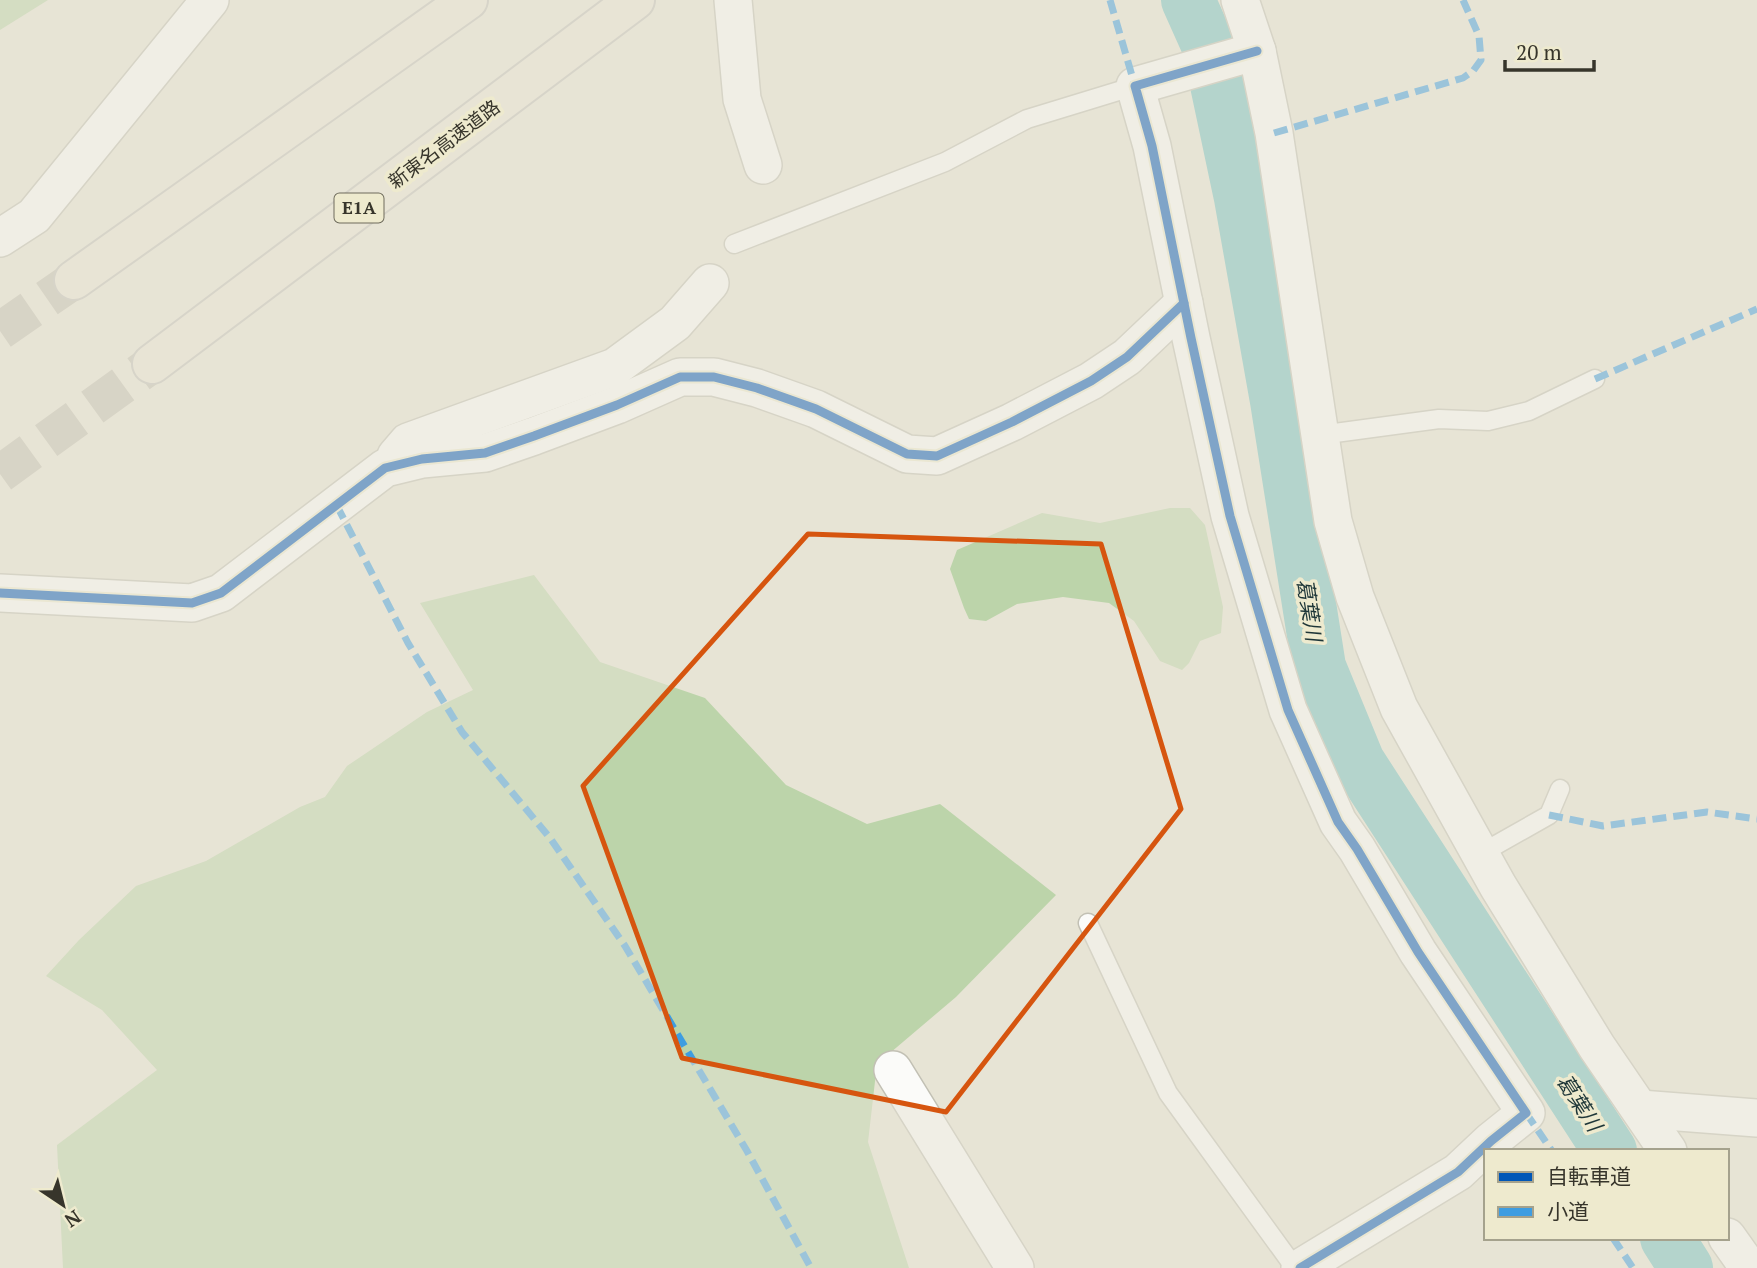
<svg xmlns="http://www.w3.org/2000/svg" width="1757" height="1268" font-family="'PT Serif','Noto Sans JP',serif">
  <rect width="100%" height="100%" fill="#e7e4d5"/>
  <!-- green -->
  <g fill="#bcd4aa">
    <path d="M0 0H48L0 30Z"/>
    <path d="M1170 508H1190L1205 525 1223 607 1221 633 1200 641 1189 663 1182 670 1160 661 1134 621 1109 603 1063 597 1017 604 986 621 969 619 964 608 950 569 957 550 1042 513 1100 523Z"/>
    <path d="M534 575 600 662 705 698 786 785 867 824 940 804 1056 895 956 997 877 1064 868 1142 909 1268H63L57 1145 157 1070 102 1010 46 976 79 940 136 886 206 861 300 807 325 797 347 766 427 712 473 690 420 603Z"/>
  </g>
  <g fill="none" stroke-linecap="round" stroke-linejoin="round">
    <!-- river -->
    <g stroke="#75c1c0" stroke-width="54">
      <path d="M1188 0 1209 47 1241 198 1277 401 1319 667 1358 762 1610 1151"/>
      <path d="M1667 1238 1686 1268"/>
    </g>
    <!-- motorway-tunnel -->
    <g stroke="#c4c1b3" stroke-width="38" stroke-dasharray="38 19" stroke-linecap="butt">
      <path d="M0 331 74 280"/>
      <path d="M0 474 152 364"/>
    </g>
    <defs>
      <g id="service">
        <path d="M734 244 945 162 1027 119 1135 86"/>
        <path d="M1320 435 1439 419 1488 421 1529 411 1595 379"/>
        <path d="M1480 854 1549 815 1560 789"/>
        <path d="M1088 923 1168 1093 1295 1268"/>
      </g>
      <g id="minor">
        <path d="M733 0 742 99 763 165"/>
        <path d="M1240 0 1257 51 1274 133 1333 521 1355 597 1399 708 1498 886 1597 1047 1668 1151"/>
        <path d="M1257 51 1135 86 1152 146 1191 338 1230 516 1288 710 1338 822 1357 849 1418 952 1526 1113 1491 1141 1458 1172 1300 1268"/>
        <path d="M0 238 34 216 210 0"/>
        <path d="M396 456 408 442 615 367 675 323 710 283"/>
        <path d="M0 593 192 603 221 593 385 468 422 459 485 453 534 436 617 405 680 377H714L757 388 816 409 907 454 937 456 1012 422 1091 381 1127 357 1184 303"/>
        <path d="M893 1070 1015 1268"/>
        <path d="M1640 1109 1757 1118"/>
        <path d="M1727 1237 1749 1268"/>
      </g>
      <g id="motorway">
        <path d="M74 280 468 0"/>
        <path d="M152 364 635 0"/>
      </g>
    </defs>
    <!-- service casing -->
    <use href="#service" stroke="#c2c0b4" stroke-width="21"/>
    <!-- minor casing -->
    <use href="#minor" stroke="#c2c0b4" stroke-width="40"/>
    <!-- motorway casing -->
    <use href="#motorway" stroke="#c3c2ba" stroke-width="42"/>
    <!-- service -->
    <use href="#service" stroke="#fbfbf9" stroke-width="18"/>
    <!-- minor -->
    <use href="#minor" stroke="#fbfbf9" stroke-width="37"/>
    <!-- motorway -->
    <use href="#motorway" stroke="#e9e4d5" stroke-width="38"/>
    <!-- quiet -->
    <g stroke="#3e9de1" stroke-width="7" stroke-dasharray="14 7" stroke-linecap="butt">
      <path d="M1110 0 1135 86"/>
      <path d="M1274 133 1463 78 1473 71 1481 60 1479 36 1463 0"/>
      <path d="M1595 379 1757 309"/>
      <path d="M337 506 408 643 462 732 550 838 625 946 747 1151 811 1268"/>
      <path d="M1549 815 1603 826 1707 812 1757 819"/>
      <path d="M1526 1113 1552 1151"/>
      <path d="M1613 1238 1633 1268"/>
    </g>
    <defs>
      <g id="cycleway">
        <path d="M1257 51 1135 86 1152 146 1191 338 1230 516 1288 710 1338 822 1357 849 1418 952 1526 1113 1491 1141 1458 1172 1300 1268"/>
        <path d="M0 593 192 603 221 593 385 468 422 459 485 453 534 436 617 405 680 377H714L757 388 816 409 907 454 937 456 1012 422 1091 381 1127 357 1184 303"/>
      </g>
    </defs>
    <!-- cycleway casing -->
    <use href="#cycleway" stroke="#eeeace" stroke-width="13"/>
    <!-- cycleway -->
    <use href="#cycleway" stroke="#0057b8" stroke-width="9"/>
  </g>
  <!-- marked area -->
  <path d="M0 0H1757V1268H0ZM808 534 1101 544 1181 809 946 1112 682 1058 583 786Z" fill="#e7e4d5" fill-opacity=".55" fill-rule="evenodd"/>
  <path fill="none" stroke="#d6550f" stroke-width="5" stroke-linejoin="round" d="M808 534 1101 544 1181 809 946 1112 682 1058 583 786Z"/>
  <g text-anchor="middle" stroke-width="7" stroke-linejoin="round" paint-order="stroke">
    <!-- shield labels -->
    <rect fill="#eeeace" stroke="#6e6b5c" stroke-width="2" x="334.5" y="193.5" width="49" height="29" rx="5"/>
    <g font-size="18" font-weight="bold" fill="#37352b">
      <text x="359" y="214">E1A</text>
    </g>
    <!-- street labels -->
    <g font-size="19" fill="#37352b" stroke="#eeeace">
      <text transform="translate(444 144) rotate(-37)" y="7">新東名高速道路</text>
    </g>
    <!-- water labels -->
    <g font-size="21" font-style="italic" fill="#1e3638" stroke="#eeeace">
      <text transform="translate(1309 610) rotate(81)" y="7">葛葉川</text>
      <text transform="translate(1579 1103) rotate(57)" y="7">葛葉川</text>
    </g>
  </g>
  <!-- legend -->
  <rect x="1484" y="1149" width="245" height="91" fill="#eeeace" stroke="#a5a28d" stroke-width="2"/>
  <rect x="1498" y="1172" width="35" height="10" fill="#0057b8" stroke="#a5a28d" stroke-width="2"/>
  <text x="1547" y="1184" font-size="21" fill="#37352b">自転車道</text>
  <rect x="1498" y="1207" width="35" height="10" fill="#3e9de1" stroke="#a5a28d" stroke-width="2"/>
  <text x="1547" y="1219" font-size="21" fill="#37352b">小道</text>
  <!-- north arrow -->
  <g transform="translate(63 1205) rotate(145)" stroke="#eeeace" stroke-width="5" paint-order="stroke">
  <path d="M0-5L12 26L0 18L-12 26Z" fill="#37352b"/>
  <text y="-10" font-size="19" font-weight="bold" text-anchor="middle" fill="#37352b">N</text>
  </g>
  <!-- scale -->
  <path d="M1505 60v10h89v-10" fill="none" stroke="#37352b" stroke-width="3.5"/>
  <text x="1516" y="60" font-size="21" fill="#37352b" stroke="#eeeace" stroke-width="5" paint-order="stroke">20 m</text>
</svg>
